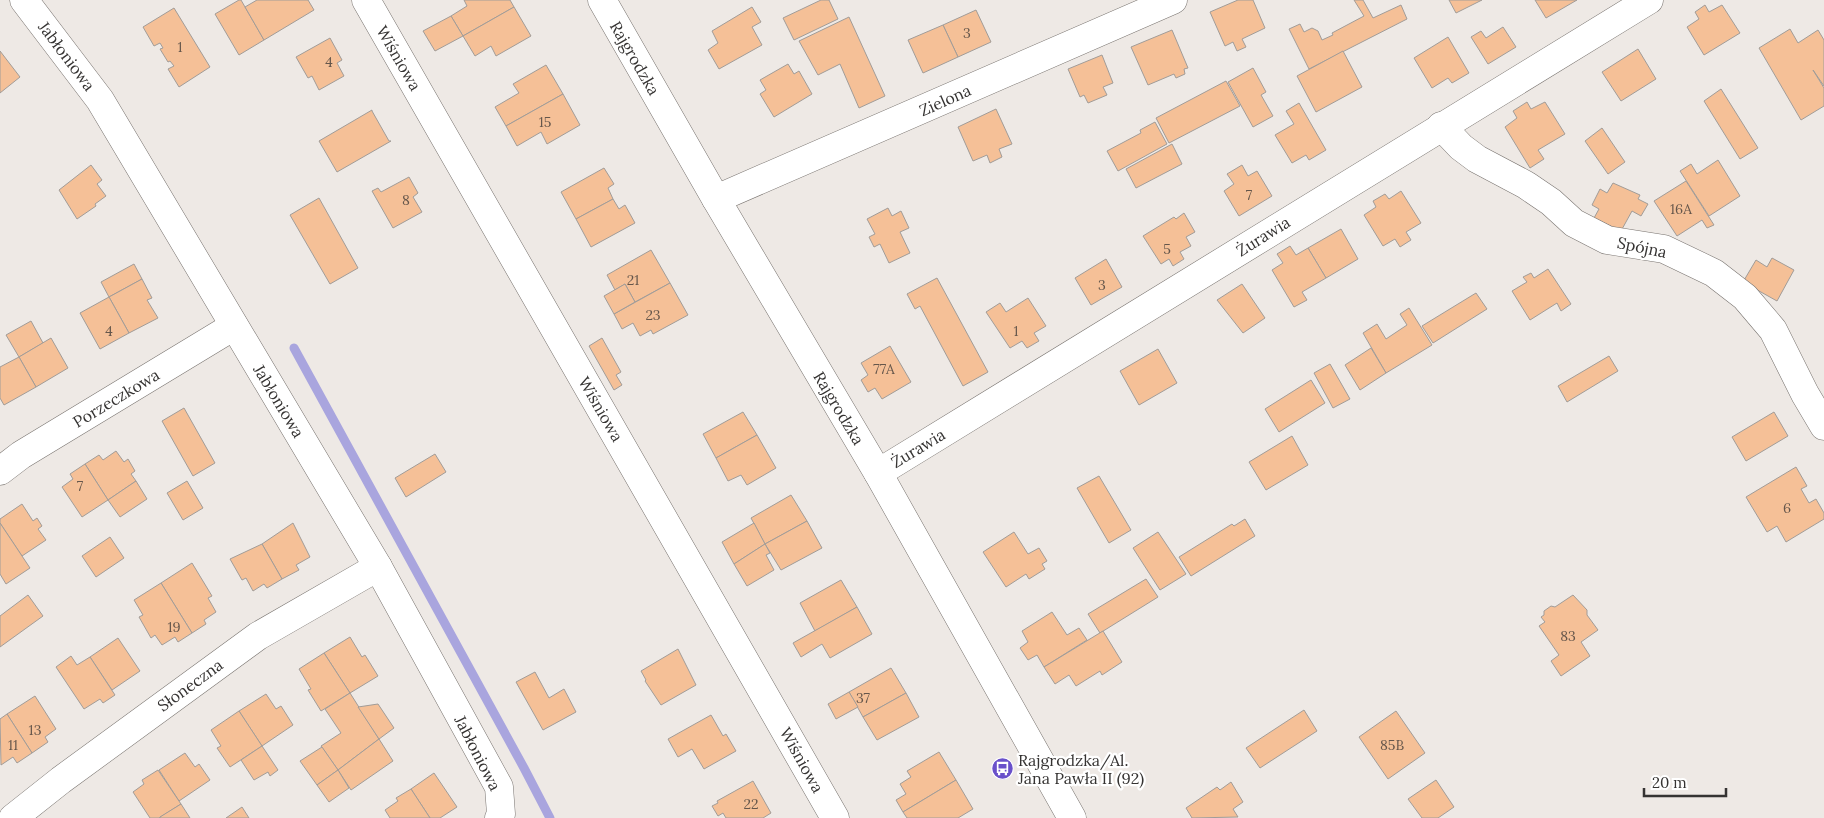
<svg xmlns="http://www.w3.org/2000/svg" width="1824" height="818" font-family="Lora,serif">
  <rect width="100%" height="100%" fill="#eee9e5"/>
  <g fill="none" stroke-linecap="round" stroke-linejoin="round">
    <!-- stream -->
    <path stroke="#a9a5de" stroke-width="9" d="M294 348 524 768 550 818"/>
  </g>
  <!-- building -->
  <g fill="#f5c097" stroke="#a19c98">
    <path d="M239 0H241L264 40 239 55 215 14Z"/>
    <path d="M257 0H308L314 10 264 40 245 7Z"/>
    <path d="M464 0H510L514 7 463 36 451 16 467 6Z"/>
    <path d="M821 0H829L838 19 794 40 783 18Z"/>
    <path d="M1238 0H1253L1265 28 1242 39 1246 47 1237 51 1233 42 1225 46 1210 12Z"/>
    <path d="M1354 0H1363L1373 18 1401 5 1407 19 1309 69 1289 29 1300 24 1304 32 1312 28 1318 31 1322 40 1333 35 1332 33 1364 16Z"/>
    <path d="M1449 0H1482L1456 13Z"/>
    <path d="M1535 0H1577L1546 18Z"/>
    <path d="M1705 5 1709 12 1722 5 1740 33 1704 55 1687 27 1699 19 1695 12Z"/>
    <path d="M514 7 531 36 496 56 491 46 475 56 463 36Z"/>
    <path d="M752 7 761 22 752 27 762 45 719 69 708 50 718 43 712 31Z"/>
    <path d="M174 8 210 67 179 87 168 69 174 66 170 61 168 62 160 49 163 48 160 43 154 46 143 27Z"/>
    <path d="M976 10 991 42 958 57 943 25Z"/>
    <path d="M451 16 463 36 435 51 423 31Z"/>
    <path d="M849 17 885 96 859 108 840 64 818 75 799 41Z"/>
    <path d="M943 25 958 57 923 73 908 40Z"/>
    <path d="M1503 27 1516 47 1488 64 1471 37 1481 31 1486 38Z"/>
    <path d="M1790 29 1798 43 1818 30 1824 40V86L1813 70 1824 88V106L1801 120 1759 48Z"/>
    <path d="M1172 30 1188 68 1184 69 1185 74 1176 78 1174 74 1148 85 1131 47Z"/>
    <path d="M1448 37 1469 73 1452 83 1448 78 1432 88 1414 58Z"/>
    <path d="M330 38 342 60 337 63 344 76 319 90 312 76 308 78 296 57Z"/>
    <path d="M1638 49 1656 79 1621 101 1602 72Z"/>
    <path d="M0 51 20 77 0 93Z"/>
    <path d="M1343 51 1362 87 1316 112 1297 76Z"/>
    <path d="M1102 55 1113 83 1103 87 1107 95 1088 103 1084 95 1080 97 1068 69Z"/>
    <path d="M788 64 794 74 799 71 812 94 774 117 760 94 766 90 760 80Z"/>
    <path d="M546 65 563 94 506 126 495 107 519 93 513 84Z"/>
    <path d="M1253 68 1266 92 1261 95 1273 116 1253 127 1228 82Z"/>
    <path d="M1226 81 1240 106 1169 143 1156 118Z"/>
    <path d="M1721 89 1758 148 1740 159 1704 101Z"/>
    <path d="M563 94 580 125 547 144 541 132 517 146 506 126Z"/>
    <path d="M1527 102 1531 109 1545 102 1565 134 1538 150 1544 159 1530 168 1505 127 1517 118 1513 111Z"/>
    <path d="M1299 103 1326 150 1309 160 1306 155 1292 163 1275 135 1294 124 1286 111Z"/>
    <path d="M996 109 1012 144 999 149 1002 157 990 163 987 155 973 161 958 127Z"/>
    <path d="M372 110V111L389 141H391L337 172 319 141Z"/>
    <path d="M1155 122 1167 144 1118 171 1107 151 1141 133 1140 130Z"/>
    <path d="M1602 128 1625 162 1608 174 1585 141Z"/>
    <path d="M1172 144 1182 164 1136 188 1126 169Z"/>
    <path d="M1718 160 1740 196 1709 216 1680 171 1691 164 1697 174Z"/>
    <path d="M91 165 102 180 97 184 106 196 95 204 96 206 77 219 59 190Z"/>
    <path d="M1242 165 1248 176 1257 171 1272 196 1239 216 1224 191 1234 184 1227 174Z"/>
    <path d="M604 168 614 184 608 188 613 199 576 219 561 192Z"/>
    <path d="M409 177 418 193 413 197 422 212 393 228 372 191 378 188 381 192Z"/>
    <path d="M1686 181 1714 225 1707 228 1702 220 1677 236 1654 201Z"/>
    <path d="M1613 183 1640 195 1638 199 1648 204 1641 216 1632 211 1621 231 1594 218 1599 209 1592 205 1600 189 1607 193Z"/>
    <path d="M1401 191 1421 223 1406 232 1411 240 1400 247 1395 239 1383 246 1364 215 1376 207 1373 201 1385 194 1389 199Z"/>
    <path d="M319 198 358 268 330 284 290 215Z"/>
    <path d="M613 199 619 209 625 205 635 223 591 247 576 219Z"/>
    <path d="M888 208 892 216 901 211 909 228 900 232 910 253 889 263 880 244 874 247 869 237 875 234 867 219Z"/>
    <path d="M1184 213 1195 232 1186 237 1191 246 1180 252 1184 259 1173 266 1169 259 1161 264 1143 236 1174 217 1176 219Z"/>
    <path d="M1341 229 1358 259 1326 278 1308 248Z"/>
    <path d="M1290 246 1296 255 1308 248 1326 278 1302 292 1307 300 1294 307 1272 270 1283 263 1277 254Z"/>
    <path d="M651 250 670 283 635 302 625 284 615 290 607 275Z"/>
    <path d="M1772 258 1794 270 1777 301 1743 282 1756 260 1767 267Z"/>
    <path d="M1106 259 1122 287 1091 305 1075 278Z"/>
    <path d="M134 264 142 279 109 297 101 282Z"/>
    <path d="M1548 269 1571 304 1561 311 1557 303 1530 320 1512 291 1527 282 1523 277 1531 273 1534 278Z"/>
    <path d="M937 278 988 372 963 386 920 306 915 309 907 294Z"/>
    <path d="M142 279 152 298 147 300 158 318 129 333 109 297Z"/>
    <path d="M670 283 688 315 653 334 651 330 640 336 633 323 622 329 614 314Z"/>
    <path d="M625 284 635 302 614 314 604 296Z"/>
    <path d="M1242 284 1265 318 1243 333 1217 300Z"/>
    <path d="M1476 293 1487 309 1433 343 1422 326Z"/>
    <path d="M109 297 129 333 100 349 80 313Z"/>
    <path d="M1028 298 1046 326 1034 333 1039 341 1027 348 1022 341 1010 348 986 312 1000 303 1006 312Z"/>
    <path d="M1409 308 1432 345 1386 373 1363 333 1377 324 1386 339 1407 325 1400 314Z"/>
    <path d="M31 321 43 343 19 357 6 335Z"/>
    <path d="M51 338 68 368 36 387 19 357Z"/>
    <path d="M602 338 621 372 616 375 622 385 614 390 589 346Z"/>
    <path d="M890 346 911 382 882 399 875 388 868 392 861 380 868 375 861 363Z"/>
    <path d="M1371 348 1386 373 1360 390 1345 365Z"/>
    <path d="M1158 349 1177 383 1139 405 1120 371Z"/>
    <path d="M1609 356 1618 371 1567 402 1558 386Z"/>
    <path d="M19 357 36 387 4 405 0 398V367Z"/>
    <path d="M1330 364 1350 399 1333 408 1314 373Z"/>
    <path d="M1311 380 1325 403 1279 432 1265 409Z"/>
    <path d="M184 408 215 463 193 476 162 421Z"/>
    <path d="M743 412 757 435 716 458 703 434Z"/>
    <path d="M1774 412 1788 436 1746 461 1732 437Z"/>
    <path d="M757 435 776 468 747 485 741 475 728 481 716 458Z"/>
    <path d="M1292 436 1308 465 1266 490 1249 462Z"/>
    <path d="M116 451 124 462 128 459 135 471 131 474 136 481 108 500 85 464 99 455 103 460Z"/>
    <path d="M435 454 446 472 406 497 395 478Z"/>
    <path d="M85 464 108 500 82 517 62 487 73 479 70 474Z"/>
    <path d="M1796 467 1807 486 1801 489 1809 503 1816 499 1824 513V519L1786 542 1777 526 1767 532 1746 497Z"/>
    <path d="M1099 476 1131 530 1109 543 1077 488Z"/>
    <path d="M136 481 147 499 120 517 108 500Z"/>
    <path d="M187 481 203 508 183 520 167 493Z"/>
    <path d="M791 495 807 521 765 544 751 518Z"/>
    <path d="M22 504 33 521 37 518 42 526 38 529 46 540 22 556 0 523V519Z"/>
    <path d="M1245 519 1255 536 1191 576 1179 557 1232 524 1234 526Z"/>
    <path d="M807 521 822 548 781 570 765 544Z"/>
    <path d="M0 523 30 568 6 584 0 574Z"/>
    <path d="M293 523 310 557 296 565 299 570 282 579 262 544Z"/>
    <path d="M754 523 765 544 734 564 722 542Z"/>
    <path d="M1014 532 1028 554 1039 548 1047 561 1042 564 1045 569 1029 579 1026 574 1006 587 983 552Z"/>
    <path d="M1158 532 1186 574 1160 590 1133 548Z"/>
    <path d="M110 537 124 558 96 577 82 556Z"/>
    <path d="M262 544 282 579 267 588 264 584 253 591 246 578 242 580 230 559Z"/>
    <path d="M765 544 770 553 766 555 774 570 747 586 734 564Z"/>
    <path d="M192 563 212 596 208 598 216 612 204 620 206 624 192 633 161 583Z"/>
    <path d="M1146 579 1158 597 1100 633 1088 614Z"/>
    <path d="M841 580 857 607 815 631 800 603Z"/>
    <path d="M161 583 192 633 178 642 175 637 162 645 155 635 151 638 139 617 143 615 134 600Z"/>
    <path d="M28 595 43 616 0 647V616Z"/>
    <path d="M1573 595 1587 610V615L1598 630 1581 642 1590 656 1561 676 1551 661 1559 655 1539 626 1545 622 1541 617 1544 615V611L1551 606 1555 607Z"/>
    <path d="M857 607 872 634 830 658 822 644 801 657 793 643Z"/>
    <path d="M1052 612 1067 635 1079 628 1087 640 1044 667 1037 655 1028 660 1020 648 1028 642 1022 631Z"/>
    <path d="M1103 631 1122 662 1102 675 1100 671 1076 686 1069 675 1055 684 1044 667Z"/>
    <path d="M350 637 362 657 365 655 378 676 350 693 324 653Z"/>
    <path d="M118 638 140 671 112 690 90 657Z"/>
    <path d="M678 649 696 685 661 705 645 681 646 680 641 671Z"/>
    <path d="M324 653 350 693 321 711 308 690 311 689 299 669Z"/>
    <path d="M71 656 77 665 90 657 115 695 103 703 100 699 84 709 56 667Z"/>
    <path d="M891 668 906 693 863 717 849 692Z"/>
    <path d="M535 672 549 698 564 689 576 712 543 730 516 682Z"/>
    <path d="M849 692 858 707 836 719 828 704Z"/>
    <path d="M350 693 379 739 338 770 321 746 341 733 325 709Z"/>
    <path d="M906 693 919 717 877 740 863 717Z"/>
    <path d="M266 694 276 709 281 706 293 725 262 746 239 711Z"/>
    <path d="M35 696 56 729 45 737 48 742 32 753 7 714Z"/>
    <path d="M378 704 394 728 379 739 358 707Z"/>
    <path d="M1304 710 1317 731 1260 768 1246 748Z"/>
    <path d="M239 711 262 746 230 767 217 748 221 746 211 730Z"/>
    <path d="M1396 711 1425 753 1388 779 1359 737Z"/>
    <path d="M7 714 32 753 17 763 13 757 1 765 0 719Z"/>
    <path d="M711 715 723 736 726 734 736 751 704 769 692 749 678 757 668 739Z"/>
    <path d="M379 739 393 761 351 790 338 770Z"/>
    <path d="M262 746 278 770 270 776 268 772 254 780 241 760Z"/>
    <path d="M322 747 338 770 317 785 300 761Z"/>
    <path d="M939 752 956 780 903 812 896 800 906 794 900 784 911 777 907 771Z"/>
    <path d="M185 753 195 767 199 764 210 780 179 801 159 770Z"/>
    <path d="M158 770 181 804 159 818H150L133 792 144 784 142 780Z"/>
    <path d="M338 770 349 788 329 802 317 785Z"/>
    <path d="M434 773 457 807 440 818H430L411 789Z"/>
    <path d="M956 780 973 809 958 818H907L903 812Z"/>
    <path d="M1436 780 1454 807 1438 818H1422L1408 799Z"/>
    <path d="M753 781 771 813 763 818H726L723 813 718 816 712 806 718 803 717 801Z"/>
    <path d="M1231 782 1243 802 1233 809 1238 817 1192 818 1186 808 1217 787 1220 790Z"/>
    <path d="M411 789 430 818H390L385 810 398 801 396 798Z"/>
    <path d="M181 804 190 818H160V817Z"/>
    <path d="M242 807 249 818H226Z"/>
  </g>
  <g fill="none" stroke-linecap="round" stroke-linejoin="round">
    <defs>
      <g id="minor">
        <path d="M24 0 100 100 378 567 499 787 501 814 499 818"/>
        <path d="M366 0 835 818"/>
        <path d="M602 0 716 199 878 473 1072 818"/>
        <path d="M1441 126 1461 147 1477 159 1526 185 1551 202 1574 223 1607 240 1664 249 1714 273 1745 297 1773 330 1805 394 1824 426"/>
        <path d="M716 199 1173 0"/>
        <path d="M0 471 21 455 234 326"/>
        <path d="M878 473 1649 0"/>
        <path d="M13 818 61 780 258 636 378 567"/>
      </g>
    </defs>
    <!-- minor casing -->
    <use href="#minor" stroke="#78736f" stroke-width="29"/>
    <!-- minor -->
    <use href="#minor" stroke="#fff" stroke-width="28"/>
  </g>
  <!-- icons -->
  <defs>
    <symbol id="bus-disc" viewBox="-11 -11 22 22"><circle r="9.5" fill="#6950ca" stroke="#fff"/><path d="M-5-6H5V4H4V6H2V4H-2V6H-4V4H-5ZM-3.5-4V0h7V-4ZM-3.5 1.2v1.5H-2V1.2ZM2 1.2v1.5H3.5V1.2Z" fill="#fff"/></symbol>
  </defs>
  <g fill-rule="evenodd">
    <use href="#bus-disc" x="990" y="756" width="25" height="25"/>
  </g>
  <g text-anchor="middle" stroke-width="4.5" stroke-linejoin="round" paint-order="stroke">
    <!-- number labels -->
    <g font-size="14" fill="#65564b">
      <text x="967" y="38">3</text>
      <text x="180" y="52">1</text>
      <text x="329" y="67">4</text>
      <text x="545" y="127">15</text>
      <text x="1249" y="200">7</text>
      <text x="406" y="205">8</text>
      <text x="1681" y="214">16A</text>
      <text x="1167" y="254">5</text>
      <text x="633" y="285">21</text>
      <text x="1102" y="290">3</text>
      <text x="653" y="320">23</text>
      <text x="109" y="336">4</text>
      <text x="1016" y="336">1</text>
      <text x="884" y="374">77A</text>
      <text x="80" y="491">7</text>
      <text x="1787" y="513">6</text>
      <text x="174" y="632">19</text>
      <text x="1568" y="641">83</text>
      <text x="863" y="703">37</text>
      <text x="35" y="735">13</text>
      <text x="13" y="750">11</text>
      <text x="1392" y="750">85B</text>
      <text x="751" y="809">22</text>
    </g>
    <!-- street labels -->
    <g font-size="16" fill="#353332" stroke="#fff">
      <text transform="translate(67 56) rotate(53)" y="6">Jabłoniowa</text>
      <text transform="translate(399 58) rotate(60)" y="6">Wiśniowa</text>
      <text transform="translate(635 58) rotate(60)" y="6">Rajgrodzka</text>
      <text transform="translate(945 100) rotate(-24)" y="6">Zielona</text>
      <text transform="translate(1263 236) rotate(-32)" y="6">Żurawia</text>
      <text transform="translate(1642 247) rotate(12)" y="6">Spójna</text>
      <text transform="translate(116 398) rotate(-31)" y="6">Porzeczkowa</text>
      <text transform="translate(279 401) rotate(59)" y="6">Jabłoniowa</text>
      <text transform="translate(839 408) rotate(59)" y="6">Rajgrodzka</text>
      <text transform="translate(601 409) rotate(60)" y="6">Wiśniowa</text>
      <text transform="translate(918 448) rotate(-31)" y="6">Żurawia</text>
      <text transform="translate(190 685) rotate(-36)" y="6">Słoneczna</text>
      <text transform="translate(478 753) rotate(63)" y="6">Jabłoniowa</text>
      <text transform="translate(802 760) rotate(61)" y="6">Wiśniowa</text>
    </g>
    <!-- poi labels -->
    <g font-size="16" fill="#353332" stroke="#fff" text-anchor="start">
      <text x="1018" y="766">Rajgrodzka/Al.<tspan x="1018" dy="18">Jana Pawła II (92)</tspan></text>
    </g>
  </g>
  <!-- scale -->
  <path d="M1644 788v8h82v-8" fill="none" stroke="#353332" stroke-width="2.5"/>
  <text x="1652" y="788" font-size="15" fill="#353332" stroke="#ffffff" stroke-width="4" paint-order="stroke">20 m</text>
</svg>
